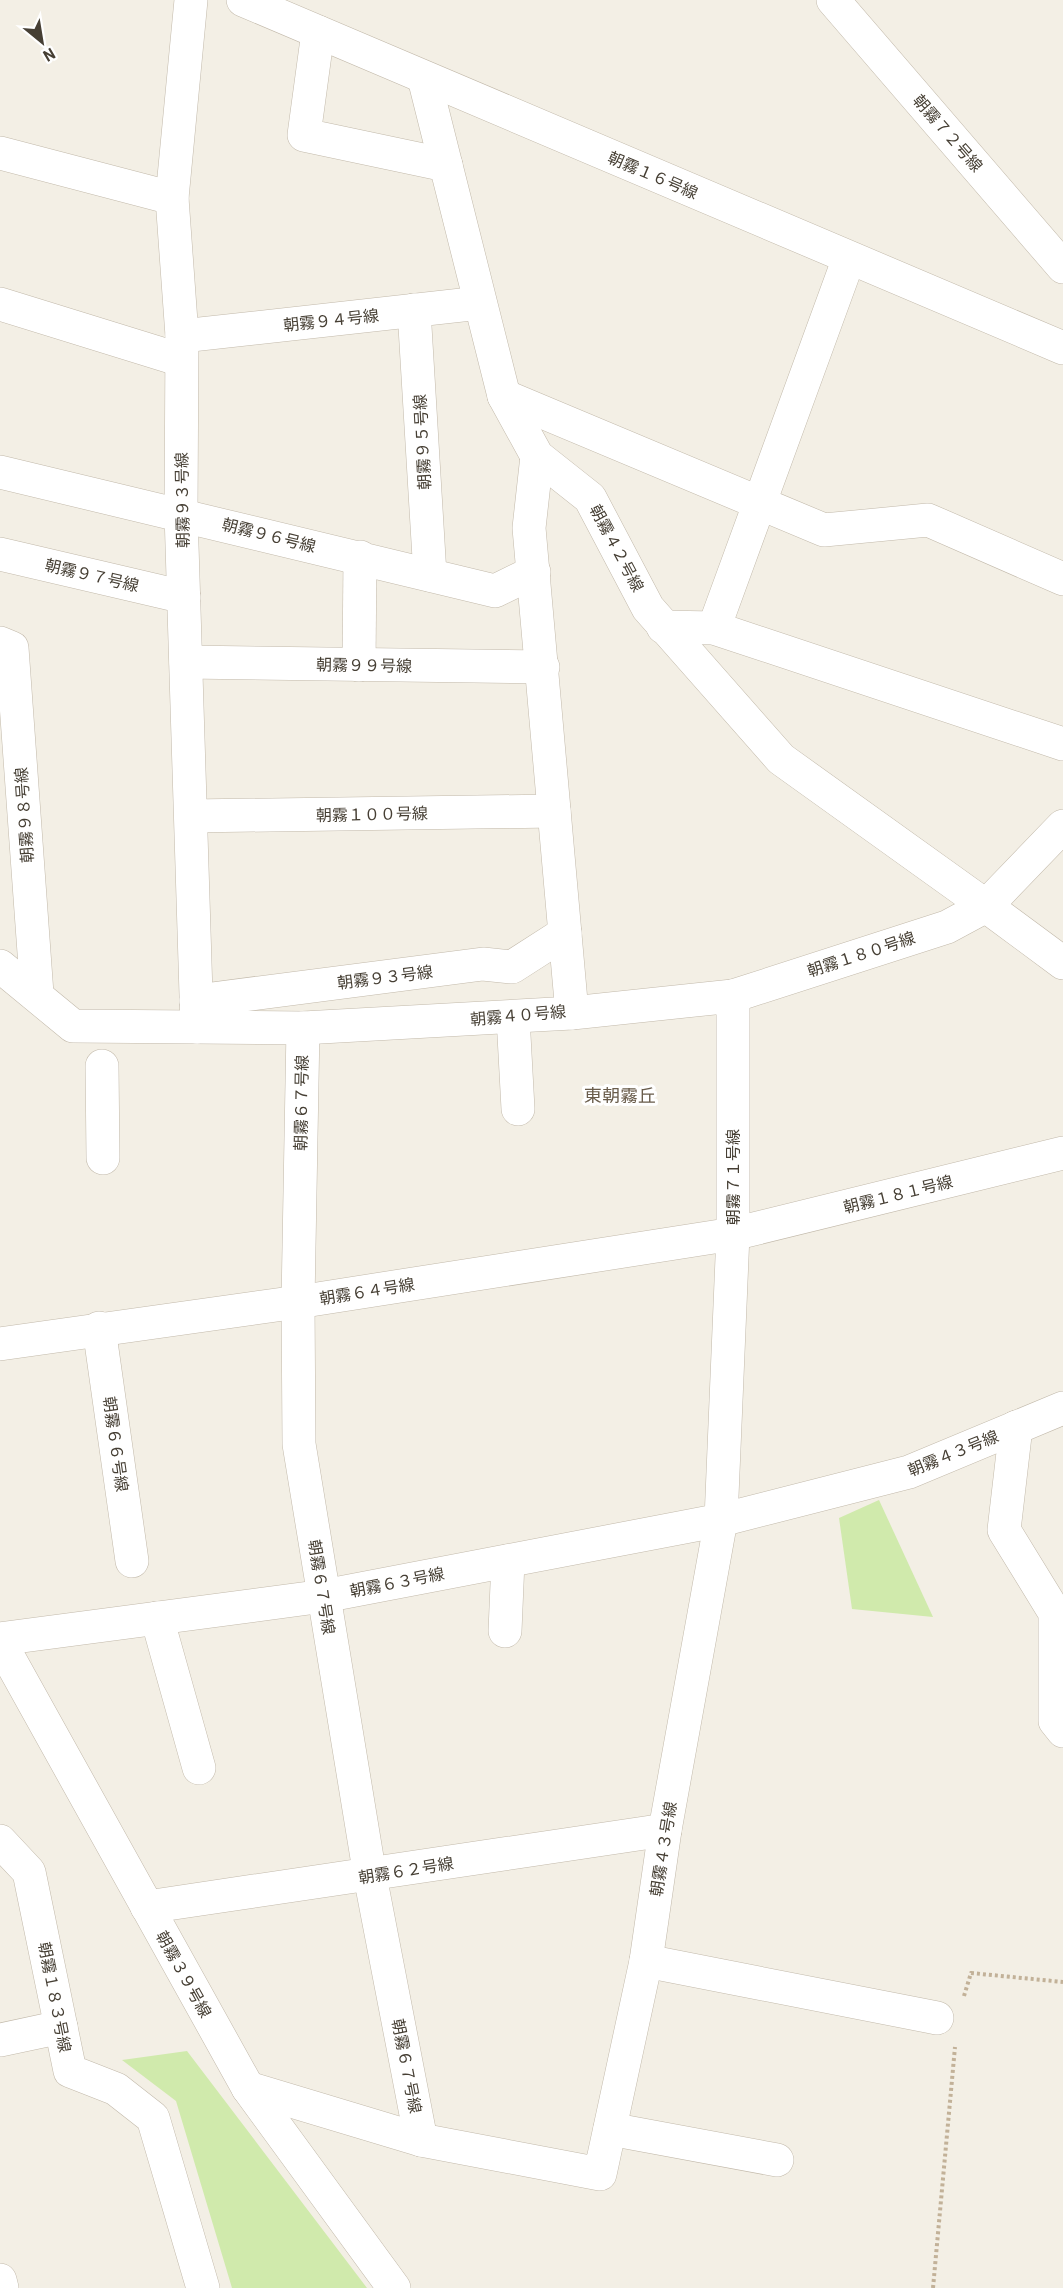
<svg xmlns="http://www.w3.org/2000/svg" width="1063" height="2288" font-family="Barlow,'Noto Sans JP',sans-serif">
  <rect width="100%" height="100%" fill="#f3efe5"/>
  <!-- green -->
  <g fill="#d0eaac">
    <path d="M879 1500 933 1617 852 1609 839 1518Z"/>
    <path d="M187 2051 367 2288H232L176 2101 122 2060Z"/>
  </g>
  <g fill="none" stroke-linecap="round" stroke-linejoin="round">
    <defs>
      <g id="minor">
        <path d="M191 0 172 198 182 336 181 513 197 1027"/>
        <path d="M243 0 1063 348"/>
        <path d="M833 0 1063 267"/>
        <path d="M318 32 304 135 446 165"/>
        <path d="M424 78 504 396 537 456 590 498 648 608 781 759 986 906 947 927 733 996"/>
        <path d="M0 153 172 198"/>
        <path d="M0 304 181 360"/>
        <path d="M414 310 430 575"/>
        <path d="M182 336 480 303"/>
        <path d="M504 396 824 530 928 520 1063 579"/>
        <path d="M0 472 495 591 534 572"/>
        <path d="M0 554 184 597"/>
        <path d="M663 627 714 628 1063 744"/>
        <path d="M714 628 849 258"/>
        <path d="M0 643 12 648 37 994"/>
        <path d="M186 662 543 667"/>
        <path d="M359 665 360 557"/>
        <path d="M191 816 554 811"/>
        <path d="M1063 826 986 906 1063 963"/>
        <path d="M0 966 73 1026 303 1028 572 1013 529 528 537 456"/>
        <path d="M196 1001 483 964 512 967 565 933"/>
        <path d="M513 1017 518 1109"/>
        <path d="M303 1028 298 1302 299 1444 370 1876 421 2140"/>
        <path d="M102 1066 103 1158"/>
        <path d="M99 1328 132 1561"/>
        <path d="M0 1344 298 1302 733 1234 1063 1153"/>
        <path d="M1016 1427 1004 1530 1055 1613V1721L1063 1731"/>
        <path d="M157 1618 199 1768"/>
        <path d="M505 1631 508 1561"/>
        <path d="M0 1639 324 1596 721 1520 733 1234V996L572 1013"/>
        <path d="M0 1642 248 2088 394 2288"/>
        <path d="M0 1841 29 1872 70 2071 116 2089 153 2118 203 2288"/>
        <path d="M147 1907 665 1830"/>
        <path d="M646 1961 937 2018"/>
        <path d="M0 2040 61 2027"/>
        <path d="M248 2088 421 2140 600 2174 646 1961 665 1830 721 1520 909 1472 1063 1408"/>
        <path d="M610 2129 777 2160"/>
        <path d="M0 2280 2 2288"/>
      </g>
    </defs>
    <!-- minor casing -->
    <use href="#minor" stroke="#c2b9aa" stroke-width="34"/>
    <!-- path -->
    <g stroke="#c2b198" stroke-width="4" stroke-dasharray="3 3" stroke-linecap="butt">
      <path d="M964 1996 971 1973 1063 1982"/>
      <path d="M933 2288 955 2047"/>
    </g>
    <!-- minor -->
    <use href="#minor" stroke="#fff" stroke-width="33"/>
  </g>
  <g text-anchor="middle" stroke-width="6" stroke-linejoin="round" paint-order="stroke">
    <!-- street labels -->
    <g font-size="16" fill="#463f34" stroke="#fff">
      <text transform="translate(948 133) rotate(49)" y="6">朝霧７２号線</text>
      <text transform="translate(653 175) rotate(23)" y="6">朝霧１６号線</text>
      <text transform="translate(331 320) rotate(-6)" y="6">朝霧９４号線</text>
      <text transform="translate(422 442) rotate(-93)" y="6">朝霧９５号線</text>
      <text transform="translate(182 500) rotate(-91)" y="6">朝霧９３号線</text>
      <text transform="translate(269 535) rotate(14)" y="6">朝霧９６号線</text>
      <text transform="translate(617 548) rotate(62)" y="6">朝霧４２号線</text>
      <text transform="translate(92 575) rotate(13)" y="6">朝霧９７号線</text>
      <text transform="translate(364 665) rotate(1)" y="6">朝霧９９号線</text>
      <text transform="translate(372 814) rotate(-1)" y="6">朝霧１００号線</text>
      <text transform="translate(24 815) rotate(-94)" y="6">朝霧９８号線</text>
      <text transform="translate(861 954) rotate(-18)" y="6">朝霧１８０号線</text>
      <text transform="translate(385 977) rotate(-7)" y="6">朝霧９３号線</text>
      <text transform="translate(518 1015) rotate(-5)" y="6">朝霧４０号線</text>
      <text transform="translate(301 1103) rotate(-89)" y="6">朝霧６７号線</text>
      <text transform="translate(733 1177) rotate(-90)" y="6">朝霧７１号線</text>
      <text transform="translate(898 1194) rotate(-14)" y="6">朝霧１８１号線</text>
      <text transform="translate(367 1291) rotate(-9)" y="6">朝霧６４号線</text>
      <text transform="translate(116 1444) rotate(82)" y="6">朝霧６６号線</text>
      <text transform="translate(953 1453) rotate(-22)" y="6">朝霧４３号線</text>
      <text transform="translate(397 1582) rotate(-11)" y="6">朝霧６３号線</text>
      <text transform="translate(322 1587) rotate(81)" y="6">朝霧６７号線</text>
      <text transform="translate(663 1849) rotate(-81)" y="6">朝霧４３号線</text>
      <text transform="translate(406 1870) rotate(-9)" y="6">朝霧６２号線</text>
      <text transform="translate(184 1974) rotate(61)" y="6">朝霧３９号線</text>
      <text transform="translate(55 1997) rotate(79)" y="6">朝霧１８３号線</text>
      <text transform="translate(407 2066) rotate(79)" y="6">朝霧６７号線</text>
    </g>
    <!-- neighbourhood labels -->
    <g font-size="18" fill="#695c4b" stroke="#fff">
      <text x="620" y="1102">東朝霧丘</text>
    </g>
  </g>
  <!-- north arrow -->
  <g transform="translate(42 42) rotate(150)" stroke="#ffffff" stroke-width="4.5" paint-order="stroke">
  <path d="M0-4.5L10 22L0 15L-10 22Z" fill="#463f34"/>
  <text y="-9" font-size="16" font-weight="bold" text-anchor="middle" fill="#463f34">N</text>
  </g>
</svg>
